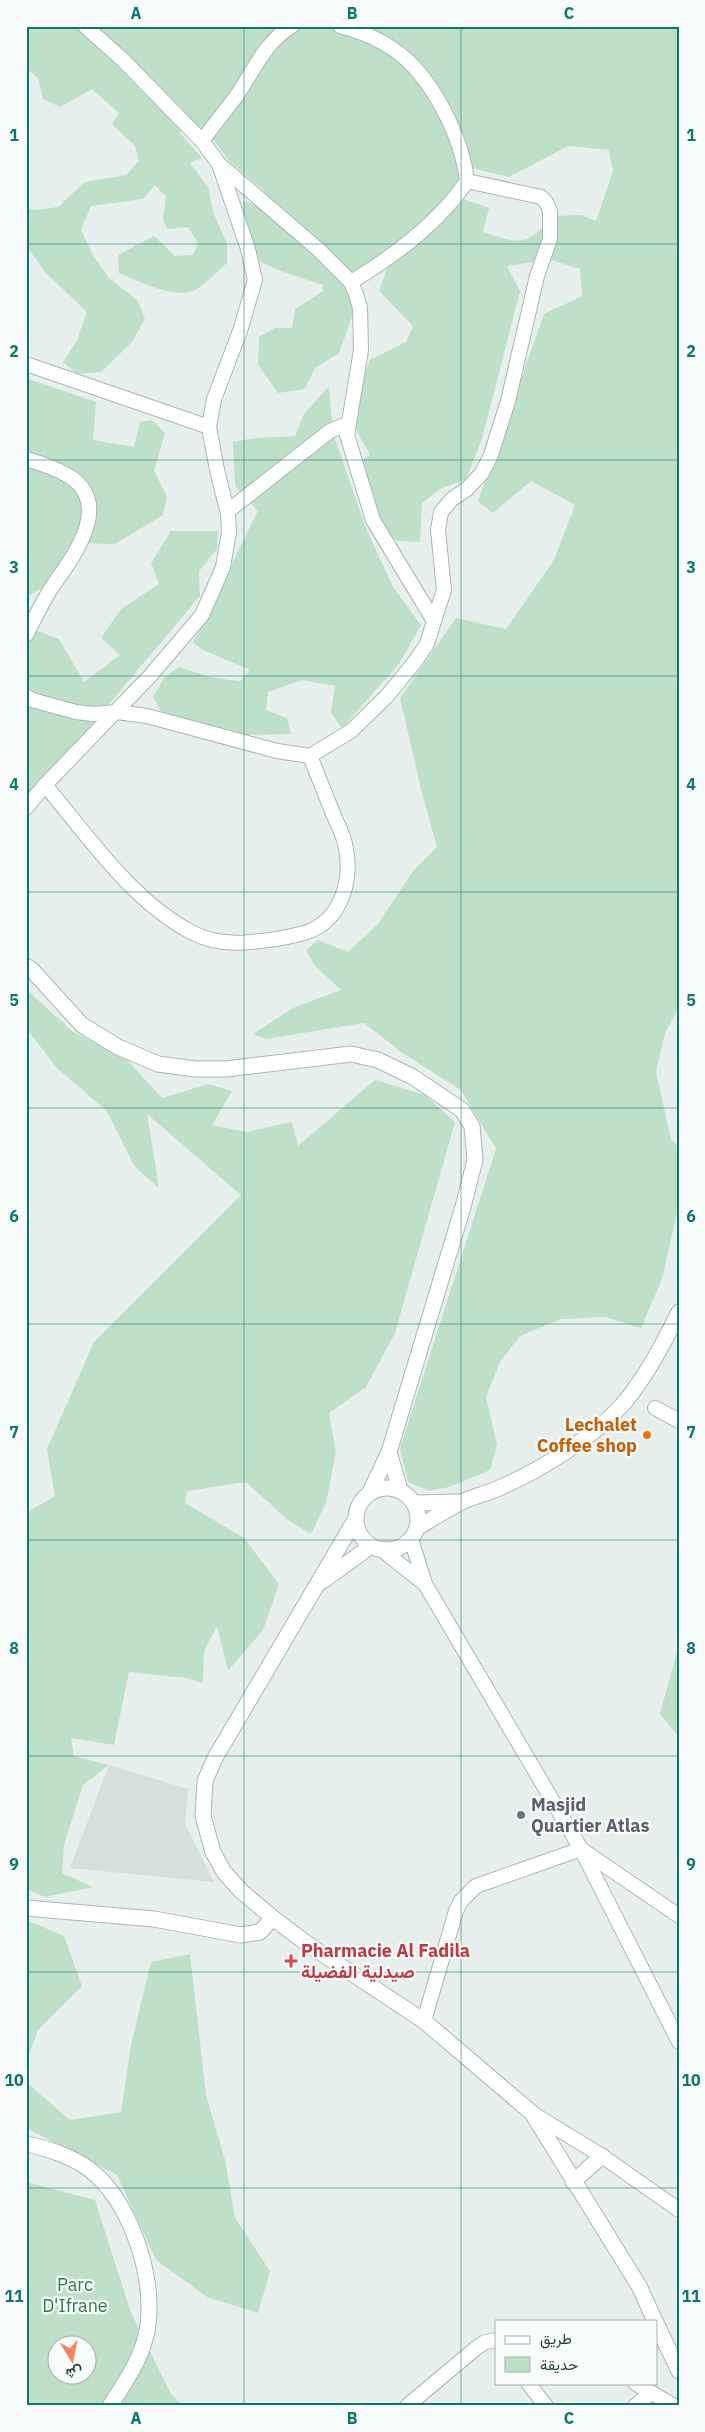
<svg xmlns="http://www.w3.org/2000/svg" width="705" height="2432" font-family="'IBM Plex Sans',Vazirmatn,sans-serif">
  <rect width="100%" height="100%" fill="#e6efeb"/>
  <!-- built -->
  <path fill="#d4dfda" d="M109 1765 188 1789 185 1825 214 1882 70 1868Z"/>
  <!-- green -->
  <g fill="#bfe0c8" fill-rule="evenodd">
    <path d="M26 26H679V1007L665 1033 656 1072 671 1139 679 1148V1204L662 1279 641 1328 605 1317 561 1319 520 1336 500 1362 486 1397 497 1445 490 1470 449 1487 429 1491 408 1482 400 1448 496 1149 461 1090 404 1054 364 1023 266 1039 253 1034 293 1008 341 990 315 966 306 950 318 940 348 952 378 924 413 871 437 847 422 793 400 698 456 618 506 629 554 560 575 505 531 481 493 513 478 501 544 314 582 296 580 269 551 260 507 266 520 291 482 439 466 479 440 489 422 503 420 542 398 541 379 528 359 462 370 455 353 424 362 380 370 360 406 342 413 326 379 291 388 266 360 280 358 300 339 353 315 368 305 389 278 393 258 365 259 337 275 328H292L295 309 323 291V285L286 273 260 262 244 216 243 201 258 205 264 191 230 162 215 142 198 127 179 132 202 158 190 163 208 187 214 215 227 243V263C217 271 208 282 197 289 179 301 137 281 119 273L118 255 154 236 175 256 193 255 198 243 188 227 167 229 163 219 166 197 155 185 143 199 91 206 81 230 94 257 109 278 137 300 145 318 133 341 101 372 77 374 63 362 77 340 87 312 45 272 26 245V208L35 210 58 207 85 182 126 175 139 161 135 146 112 124 119 113 92 89 60 107 43 99 38 78 26 68ZM568 146 609 150 613 171 596 221 581 215 556 216C523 245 525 246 483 232L489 208 458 197 468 167 509 177Z"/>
    <path d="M26 378 96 402 93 440 134 447 140 422 152 420 165 433 154 471 167 497 163 515 115 544 76 543 56 581 26 597Z"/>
    <path d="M329 386 333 433 365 526 393 587 421 625 399 664 342 728 331 713 335 686 302 680 268 692 266 710 287 718 291 734 245 735 165 719 153 697 164 678 179 667 210 677 240 681 250 670 201 649 193 642 258 511 235 486 233 442 255 438 295 436 304 414Z"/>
    <path d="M171 531H218L217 549 199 571 200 596 78 741 26 795V627L59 639 84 682 120 655 101 638 121 609 159 584 151 563Z"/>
    <path d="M26 989 72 1031 126 1059 162 1098 208 1084 232 1091 212 1125 246 1132 292 1122 298 1146 375 1080 425 1095 455 1122 395 1333 366 1387 329 1413 336 1452 326 1503 311 1534 288 1520 246 1482 187 1491 185 1503 244 1538 279 1584 263 1630 228 1671 217 1626 204 1651 203 1683 187 1678 129 1672 114 1745 71 1738 74 1756 109 1765 83 1785 64 1845 62 1873 93 1887 45 1897 26 1889V1513L55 1496 47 1449 94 1342 241 1195 147 1114 159 1188 135 1167 107 1111 57 1068 26 1028Z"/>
    <path d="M679 1644V1737L660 1714Z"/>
    <path d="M26 1920 64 1936 82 1986 38 2030 26 2063Z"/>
    <path d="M190 1954 206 2095 225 2160 235 2218 270 2271 258 2313 207 2297 156 2260 117 2175 26 2128V2082L70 2120 121 2112 131 2045 151 1962Z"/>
    <path d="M26 2182 95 2200 131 2313 171 2394 183 2406H26ZM58 2344H88V2374H58Z"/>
  </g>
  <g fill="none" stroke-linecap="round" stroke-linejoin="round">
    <defs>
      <g id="minor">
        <path d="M340 26C367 33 395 46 414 67 440 95 463 143 467 181 439 223 394 256 351 282"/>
        <path d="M202 141C213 126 224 112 235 98 252 74 265 41 292 26"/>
        <path d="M26 364 209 427"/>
        <path d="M26 459C40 463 57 469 69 476 113 504 74 556 54 584 43 600 35 618 26 635"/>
        <path d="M228 511 330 431 349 423"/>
        <path d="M434 621 444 590 438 530 441 512 452 499 467 489 482 473 491 455 508 401 537 276 550 239V211L546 202 541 197 467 181"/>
        <path d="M26 696 32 700 76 712 93 714 117 712 147 716 277 751 310 756 351 731 387 696 414 663 427 644 434 621 373 520 347 435 361 350 360 308 356 294 351 282 319 250 219 164"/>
        <path d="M45 785C88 836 131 900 191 932 219 947 247 943 276 939 287 937 299 935 310 931 343 917 353 877 345 844 343 834 338 825 334 816 326 796 318 776 310 756"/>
        <path d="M26 808 45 785 150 676 202 615 223 567 229 532 228 514 217 470 209 427 214 399 240 331 255 280 248 249 219 164 202 141 123 60 85 26"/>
        <path d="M655 1408 679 1421"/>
        <path d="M411 1539 425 1584 581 1849 679 2042"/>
        <path d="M382 1550 425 1584"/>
        <path d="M424 2021 456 1911 461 1901 476 1886 581 1849 679 1916"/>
        <path d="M532 2113 602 2156 679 2210"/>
        <path d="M528 2383 546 2406"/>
        <path d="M635 2383 674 2406"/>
        <path d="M407 2406 475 2349 485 2342 496 2340"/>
        <path d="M635 2406 651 2393"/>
      </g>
      <g id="tertiary">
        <path d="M26 966 32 970 82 1025 118 1047 158 1064 196 1069H226L351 1054 378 1060 413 1077 462 1110 472 1126 475 1160 463 1207 389 1452 370 1492"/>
        <path d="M389 1452 400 1490"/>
        <circle cx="387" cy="1519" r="31"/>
        <path d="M414 1503 460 1502"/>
        <path d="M355 1520 215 1758 205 1781 203 1816 213 1852 224 1872 241 1891 273 1918 306 1943 424 2021 532 2113 639 2286 655 2321"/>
        <path d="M417 1528C432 1519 446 1510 460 1503 472 1496 487 1494 499 1488 541 1470 594 1437 624 1403 647 1375 663 1344 679 1312"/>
        <path d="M323 1581 371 1546"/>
        <path d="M26 1908 154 1919 241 1935 260 1932 273 1918"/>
        <path d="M26 2144C48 2148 79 2159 95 2174 133 2207 158 2286 146 2335 140 2362 124 2383 110 2406"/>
        <path d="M573 2182 602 2156"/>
        <path d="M656 2323 679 2371"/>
      </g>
    </defs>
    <!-- minor casing -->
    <use href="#minor" stroke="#a8b8b2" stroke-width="16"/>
    <!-- tertiary casing -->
    <use href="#tertiary" stroke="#a8b8b2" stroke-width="17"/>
    <!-- minor -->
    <use href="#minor" stroke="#fff" stroke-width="14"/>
    <!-- tertiary -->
    <use href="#tertiary" stroke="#fff" stroke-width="15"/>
  </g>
  <!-- grid -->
  <path fill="none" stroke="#0f766e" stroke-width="1" stroke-opacity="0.55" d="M244 26V2406M461 26V2406M26 244H679M26 460H679M26 676H679M26 892H679M26 1108H679M26 1324H679M26 1540H679M26 1756H679M26 1972H679M26 2188H679"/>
  <!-- markers -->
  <circle fill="#e8710a" stroke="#f7fbf9" stroke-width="2" cx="647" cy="1435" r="5"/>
  <circle fill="#6b7280" stroke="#f7fbf9" stroke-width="2" cx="521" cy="1815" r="5"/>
  <path fill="#e0444e" stroke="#f7fbf9" stroke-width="2" d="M288.5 1953.5h5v5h5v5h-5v5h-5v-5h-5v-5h5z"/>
  <g text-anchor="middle" stroke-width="4.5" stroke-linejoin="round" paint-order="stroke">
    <!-- food labels -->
    <g font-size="18" font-weight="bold" fill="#c56008" stroke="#f7fbf9" text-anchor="end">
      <text x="637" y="1431">Lechalet<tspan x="637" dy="21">Coffee shop</tspan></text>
    </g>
    <!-- worship labels -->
    <g font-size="18" font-weight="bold" fill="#5b616d" stroke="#f7fbf9" text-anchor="start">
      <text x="531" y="1811">Masjid<tspan x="531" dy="21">Quartier Atlas</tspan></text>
    </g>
    <!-- health labels -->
    <g font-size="18" font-weight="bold" fill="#be3a42" stroke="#f7fbf9" text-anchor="start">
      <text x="301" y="1957">Pharmacie Al Fadila<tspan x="301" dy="21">صيدلية الفضيلة</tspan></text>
    </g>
    <!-- park labels -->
    <g font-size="18" fill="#2d7a4b" stroke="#f7fbf9">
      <text x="75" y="2291">Parc<tspan x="75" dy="21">D'Ifrane</tspan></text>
    </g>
  </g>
  <!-- border -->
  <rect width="705" height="2432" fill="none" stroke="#f7fbf9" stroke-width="55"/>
  <!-- legend -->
  <rect x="495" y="2320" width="162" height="65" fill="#f7fbf9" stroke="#a3b1ad"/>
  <rect x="505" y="2336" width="25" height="8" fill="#ffffff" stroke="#a3b1ad"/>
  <text x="540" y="2344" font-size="15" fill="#24423a">طريق</text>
  <rect x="505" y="2357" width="25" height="15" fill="#bfe0c8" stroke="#a3b1ad"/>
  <text x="540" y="2370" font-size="15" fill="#24423a">حديقة</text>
  <!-- north arrow -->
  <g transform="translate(72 2360) rotate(170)"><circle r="24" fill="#f7fbf9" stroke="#a3b1ad"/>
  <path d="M0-4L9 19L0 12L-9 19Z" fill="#f4845f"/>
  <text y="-8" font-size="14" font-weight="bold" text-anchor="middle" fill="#24423a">ش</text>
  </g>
  <rect x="28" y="28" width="650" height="2376" fill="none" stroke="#0f766e" stroke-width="2"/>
  <g font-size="16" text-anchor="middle" font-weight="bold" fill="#0f766e">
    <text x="136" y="19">A</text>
    <text x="352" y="19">B</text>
    <text x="569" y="19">C</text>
    <text x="14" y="141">1</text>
    <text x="691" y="141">1</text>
    <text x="14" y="357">2</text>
    <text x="691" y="357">2</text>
    <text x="14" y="573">3</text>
    <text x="691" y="573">3</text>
    <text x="14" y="790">4</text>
    <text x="691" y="790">4</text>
    <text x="14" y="1006">5</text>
    <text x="691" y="1006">5</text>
    <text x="14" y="1222">6</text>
    <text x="691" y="1222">6</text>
    <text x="14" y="1438">7</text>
    <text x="691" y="1438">7</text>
    <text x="14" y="1654">8</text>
    <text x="691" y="1654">8</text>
    <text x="14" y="1870">9</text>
    <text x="691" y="1870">9</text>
    <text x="14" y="2086">10</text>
    <text x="691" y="2086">10</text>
    <text x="14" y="2302">11</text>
    <text x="691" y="2302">11</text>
    <text x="136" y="2424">A</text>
    <text x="352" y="2424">B</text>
    <text x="569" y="2424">C</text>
  </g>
</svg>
